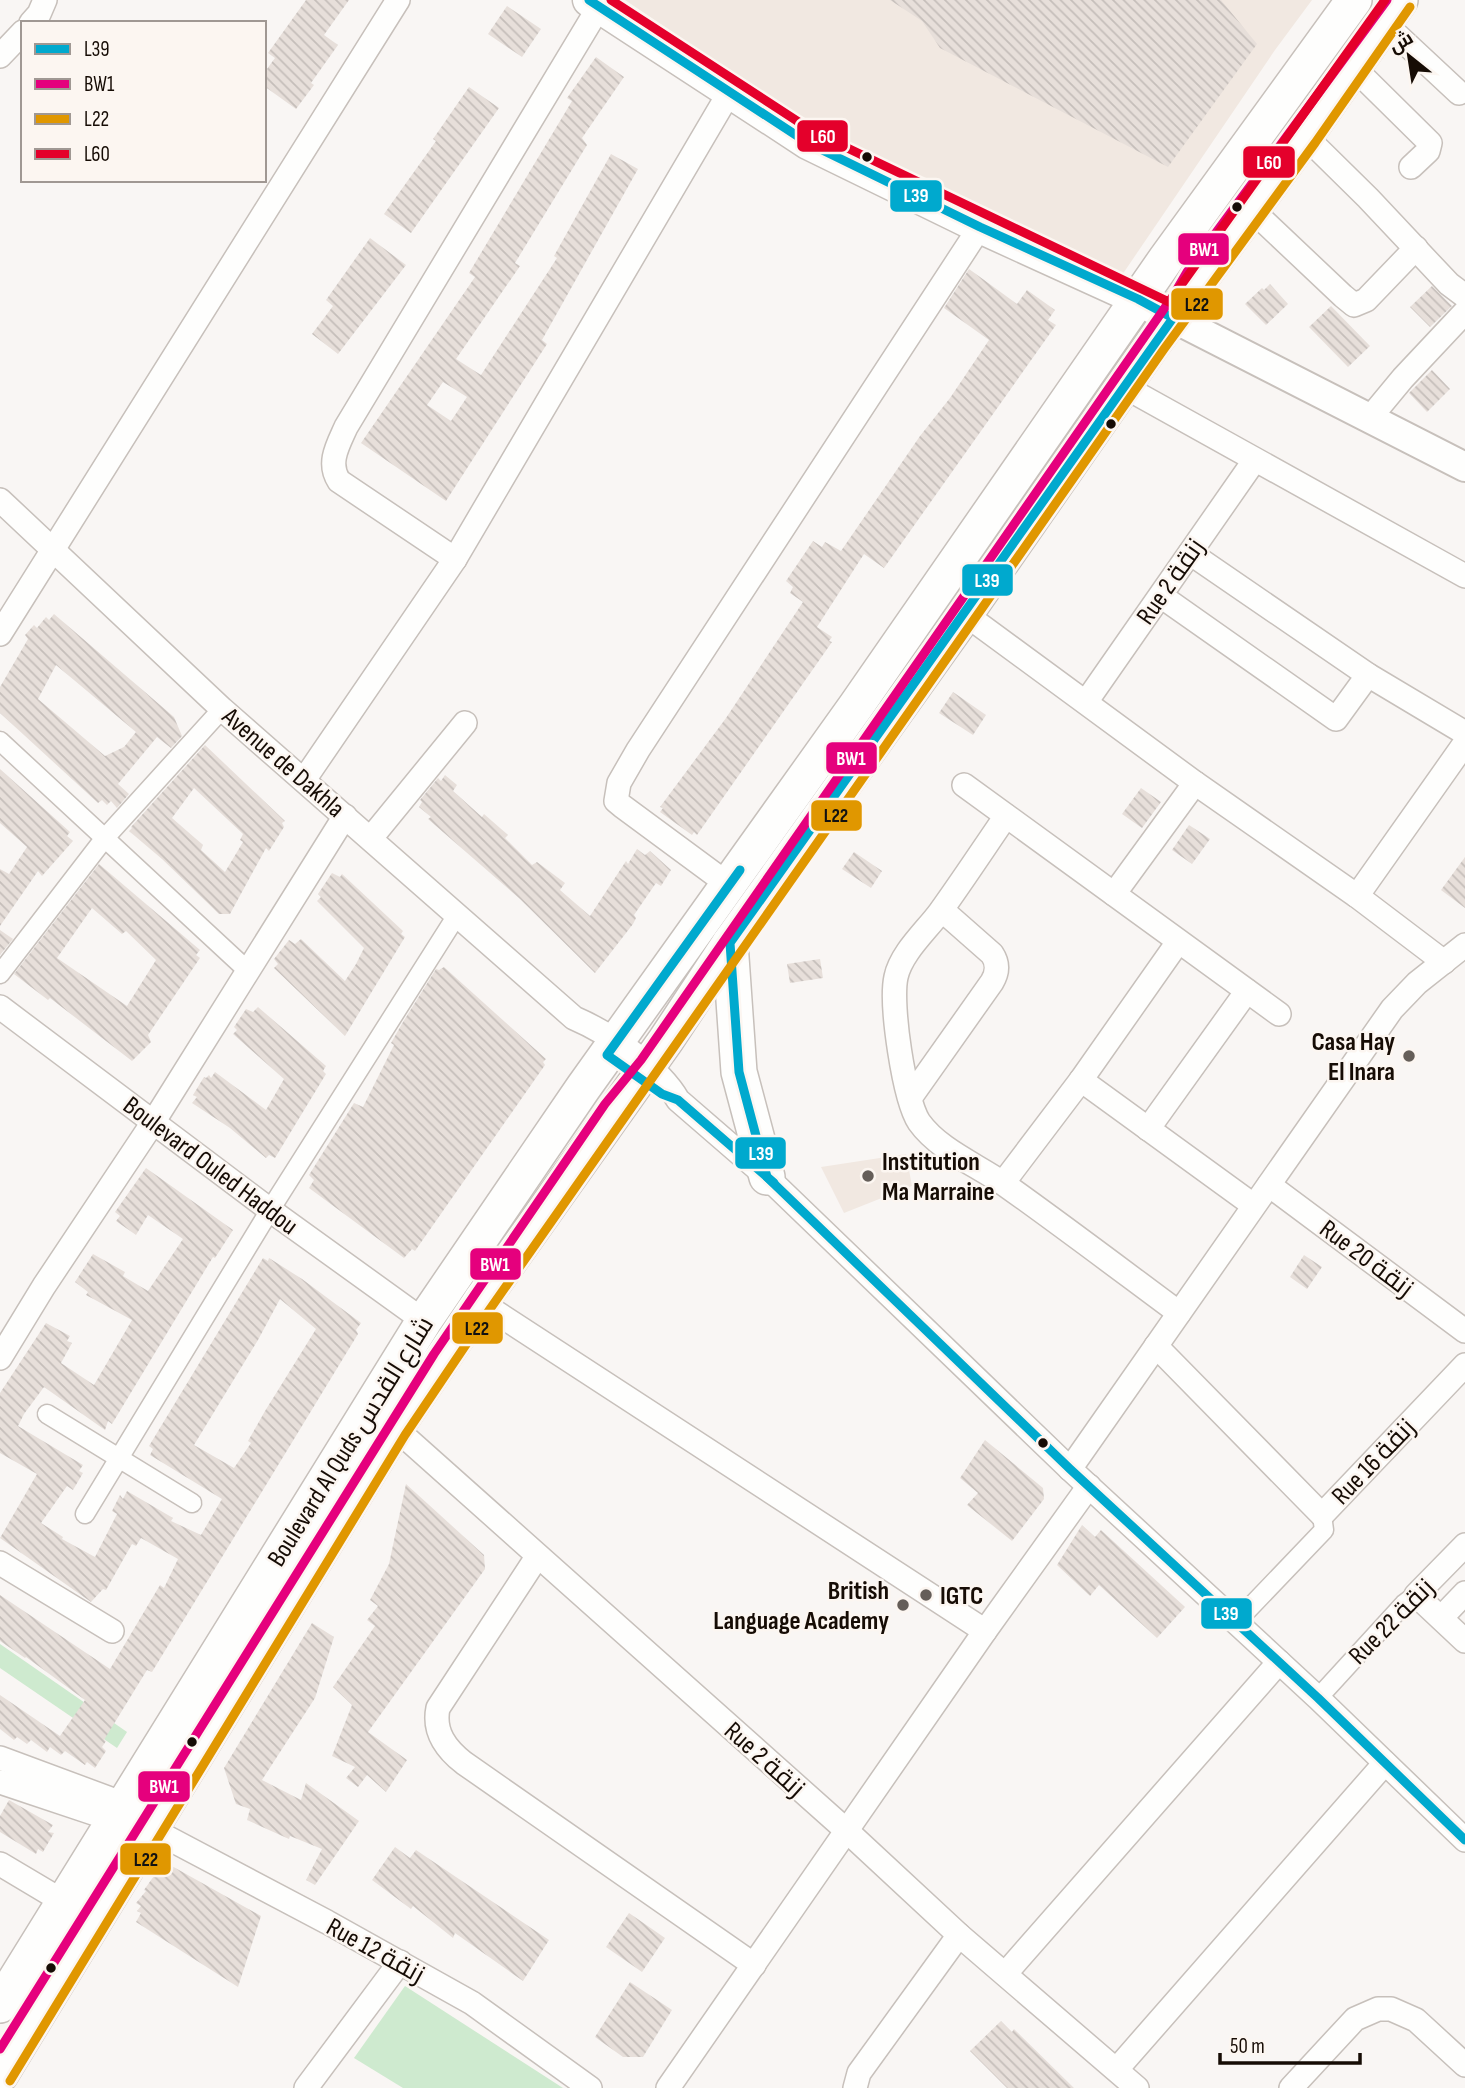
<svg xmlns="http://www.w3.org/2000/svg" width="1465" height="2088" font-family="'Sofia Sans Condensed',Cairo,sans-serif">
  <defs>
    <pattern id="building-back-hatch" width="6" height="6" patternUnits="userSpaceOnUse" patternTransform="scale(1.75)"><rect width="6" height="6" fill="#e7dfda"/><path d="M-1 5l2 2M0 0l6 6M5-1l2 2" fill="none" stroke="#c5beba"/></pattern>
  </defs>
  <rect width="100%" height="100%" fill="#f9f6f4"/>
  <!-- built -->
  <g fill="#f1e8e1">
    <path d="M625 0H1312L1275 50 1120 278 794 114Z"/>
    <path d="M906 1154 912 1186 844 1213 821 1167Z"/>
  </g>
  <!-- green -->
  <g fill="#ceeacf">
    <path d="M0 1644 127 1732 117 1748 0 1668Z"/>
    <path d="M405 1986 563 2088H403L354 2058Z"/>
  </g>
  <!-- building -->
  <g fill="url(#building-back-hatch)" fill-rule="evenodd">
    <path d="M306 0H349L324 35 338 45 311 83 314 85 296 109 264 86V73L275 58 268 53Z"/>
    <path d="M890 0H1221L1257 44 1168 167 940 48 922 21Z"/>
    <path d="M507 6 541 29 522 57 488 34Z"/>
    <path d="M596 57 624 77 582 138 587 145 515 263 520 266 456 359 481 375 557 258 554 256 611 154 638 169 542 340 547 344 446 501 361 443 475 277 469 273 572 101 567 98ZM443 382 467 397 451 421 427 405Z"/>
    <path d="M469 87 499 108 411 233 384 214 436 141 433 139Z"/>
    <path d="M370 238 406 265 338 354 312 334 333 306 326 300Z"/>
    <path d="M969 269 1017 304 1027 290 1055 310 1048 320 1056 325 884 568 864 554 817 627 832 637 829 641 832 642 697 835 694 832 692 835 660 812 663 808 660 807 726 718 803 602 790 593 793 587 786 581 813 541 822 547 825 542 841 551 920 436 950 398 989 340 944 308Z"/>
    <path d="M1270 284 1288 304 1266 325 1245 304 1262 288 1264 290Z"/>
    <path d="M1432 286 1452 306 1430 327 1410 307Z"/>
    <path d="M1331 306 1370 346 1348 367 1309 327Z"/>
    <path d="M1432 370 1450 389 1427 412 1409 393Z"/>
    <path d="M54 614 174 717 182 736 171 748 157 737 118 784 129 794 117 808 111 801 107 805 102 800 98 803 0 713V687L28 639 25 635 34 625 37 628 46 617 49 620ZM56 665 136 732 124 747 105 756 38 699Z"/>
    <path d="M953 692 986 715 973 735 939 713Z"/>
    <path d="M205 745 285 821 282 823 284 827 269 851 266 848 230 914H219L162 859 129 831 132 828 131 827ZM194 788 243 834 240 840 243 842 225 872 201 850 203 845 172 818Z"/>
    <path d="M0 769 70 832 67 836 73 841 42 876 38 871 0 926V869L9 874 27 847 0 823Z"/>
    <path d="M445 775 457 785 453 791 482 817 484 814 508 835 505 838 532 865 537 862 565 883 560 890 590 916 626 861 628 864 637 849 645 855 650 851 671 870 661 886 656 883 634 915 636 918 633 924 595 973 520 899 428 819 431 817 419 807 422 802 420 800 438 778 441 781Z"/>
    <path d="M1141 788 1161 802 1142 828 1122 814Z"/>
    <path d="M1189 825 1210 839 1192 864 1172 850Z"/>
    <path d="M854 852 882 871 871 888 842 869Z"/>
    <path d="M1465 857V908L1441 890Z"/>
    <path d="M99 864 200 950 196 955 200 958 148 1035 151 1042 132 1061 50 998 48 1000 14 974ZM92 908 122 934 126 931 156 960 127 1006 57 958Z"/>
    <path d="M332 873 340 877 342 874 403 931 401 934 405 937 345 1036 274 968 278 964 274 959 289 940 295 944 301 939 345 981 356 964 364 948 317 901 321 897 318 894Z"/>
    <path d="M0 930 13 939 0 955Z"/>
    <path d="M820 959 823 978 790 983 787 964Z"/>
    <path d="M444 967 546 1059 543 1062 545 1065 415 1251 412 1249 404 1258 309 1188 314 1180 309 1175 354 1103 363 1107 394 1045 391 1043 403 1022 436 969 439 970Z"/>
    <path d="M258 1007 326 1066 323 1071 326 1074 275 1158 269 1155 266 1158 230 1128 192 1103 197 1097 193 1095 204 1077 206 1078 209 1075 211 1078 215 1072 266 1110 284 1079 233 1034 237 1030 234 1027 246 1009 253 1012Z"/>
    <path d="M146 1168 233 1230 215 1258 213 1257 112 1424 108 1421 105 1430 44 1387 24 1414 18 1426 83 1465 79 1471 83 1473 73 1490 67 1486 41 1523 63 1537 62 1539 95 1557 117 1514 112 1511 120 1495 123 1499 127 1491 173 1518 171 1521 201 1535 222 1499 150 1455 153 1449 149 1446 263 1258 268 1261 269 1258 302 1279 361 1323 356 1330 358 1334 152 1672 147 1670 104 1740 106 1741 102 1747 106 1751 95 1768 87 1762 85 1765 65 1751 61 1755 50 1747 47 1752 31 1740 27 1744 17 1737 14 1740 0 1729V1695L60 1736 85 1700 26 1657 25 1658 0 1641V1595L110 1669 160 1585 164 1588 178 1559 141 1538 136 1546 132 1544 106 1590 103 1589 91 1602 0 1538 37 1474 0 1453V1393L46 1323 70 1336 67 1341 72 1343 61 1363 94 1385 132 1320 86 1295 88 1292 75 1282 93 1254 125 1272 123 1276 148 1291 183 1239 148 1215 136 1235 116 1221 120 1216 115 1212ZM280 1299 316 1329 265 1411 248 1441 251 1443 234 1468 194 1445 258 1340Z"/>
    <path d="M1304 1255 1322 1267 1307 1289 1290 1277Z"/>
    <path d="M985 1440 1043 1488 1044 1499 1012 1541 967 1505 978 1493 960 1478Z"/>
    <path d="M406 1484 484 1555 485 1569 368 1732 407 1760 386 1792 367 1775 358 1787 346 1778 355 1767 332 1756 352 1705 333 1687 375 1626 367 1620 378 1606 370 1600 389 1564Z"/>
    <path d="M1082 1525 1095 1537 1101 1530 1185 1607 1157 1638 1099 1585 1090 1596 1057 1565Z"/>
    <path d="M312 1623 334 1637 315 1698 262 1780 301 1800 306 1783 359 1821 315 1885 306 1880 322 1849 290 1836 289 1839 247 1820 250 1809 236 1804 224 1768Z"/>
    <path d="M9 1800 53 1825 48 1832 54 1833 43 1852 38 1849 36 1854 0 1832V1816Z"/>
    <path d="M395 1847 410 1858 416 1850 549 1940 523 1981 455 1933 453 1938 413 1906 411 1909 372 1880Z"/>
    <path d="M170 1865 261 1916 238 1987 136 1922 141 1913 137 1911 141 1906 136 1903 146 1891 144 1890 161 1866 168 1870Z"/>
    <path d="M629 1913 665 1938 642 1972 606 1947Z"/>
    <path d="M630 1982 672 2010 643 2057H623L595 2037Z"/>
    <path d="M1001 2021 1012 2032 1014 2029 1074 2088H1007L970 2051Z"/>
  </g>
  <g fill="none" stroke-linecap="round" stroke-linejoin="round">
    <defs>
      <g id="pedestrian">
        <path d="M0 741 247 970"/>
        <path d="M0 974 104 839 222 709"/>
        <path d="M47 1414 192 1503"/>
        <path d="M85 1514 270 1210 457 915"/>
        <path d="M1236 1622 1324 1530 1322 1515"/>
        <path d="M1318 1698 1404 1604 1416 1595"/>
      </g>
      <g id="minor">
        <path d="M31 23 39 14 45 0"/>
        <path d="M1384 23 1459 93"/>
        <path d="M0 56 23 32"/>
        <path d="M1354 68 1430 143 1428 151 1411 167"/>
        <path d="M1305 136 1368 198 1449 284 1465 296"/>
        <path d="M1252 210 1343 296 1354 305 1366 300 1416 248"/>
        <path d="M1123 386 1465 576"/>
        <path d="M1369 419 1403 378 1465 312"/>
        <path d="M0 500 222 709 574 1018C609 1033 659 1067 678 1100L767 1177 1070 1469 1318 1698 1465 1840"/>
        <path d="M1190 553 1368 675 1465 733"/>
        <path d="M455 559 339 481C327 463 338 445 346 427L599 7"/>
        <path d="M1161 596 1336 719 1368 675"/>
        <path d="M965 614 1195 783 1357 896 1444 962"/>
        <path d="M0 634 398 0"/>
        <path d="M1086 702 1254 461"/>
        <path d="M304 780 455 559 729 93"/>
        <path d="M964 785 1279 1014"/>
        <path d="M1006 816C984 848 963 880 940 912 926 931 901 953 896 977 890 1004 904 1099 919 1122 939 1150 977 1165 1004 1184 1063 1226 1121 1270 1179 1313"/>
        <path d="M371 838 465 723"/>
        <path d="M729 885 622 806 616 801 619 783 638 750 980 227"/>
        <path d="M1114 894 1195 783"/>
        <path d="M1357 896 1465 743"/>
        <path d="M0 1007 270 1210 424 1321"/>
        <path d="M1081 1080 1253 1205"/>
        <path d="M910 1098 992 982C998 972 998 963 992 954L942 910"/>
        <path d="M1148 1129 1247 991"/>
        <path d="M1003 1183 1081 1080 1178 942"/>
        <path d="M1269 1185 1465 1331"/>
        <path d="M480 1302 985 1631"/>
        <path d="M1156 1346 1322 1515 1465 1365"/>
        <path d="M0 1358 44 1286 154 1121 345 816"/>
        <path d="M395 1428 847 1831 959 1935 1137 2088"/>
        <path d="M1070 1469 1392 1009 1417 983 1465 945"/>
        <path d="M1465 1545 1416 1595 1465 1641"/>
        <path d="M537 1557 438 1708C433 1732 446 1749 464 1763L754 1965"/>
        <path d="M0 1563 112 1631"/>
        <path d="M1441 1618 1465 1593"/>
        <path d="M0 1758 124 1804 135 1811"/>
        <path d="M0 1782 114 1820 151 1829 327 1922 472 2003 590 2088"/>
        <path d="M0 1864 64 1902"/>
        <path d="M1005 1974 1279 1662"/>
        <path d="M1117 2069 1385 1763"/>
        <path d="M306 2088 400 1962"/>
        <path d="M668 2088 985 1631 1089 1486"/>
        <path d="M855 2088 859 2073 959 1935"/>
        <path d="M1291 2088 1355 2019 1378 2009H1391L1416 2020 1465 2065"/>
      </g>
      <path id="tertiary" d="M1173 318 1465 467"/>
      <path id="secondary" d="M589 0 808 143 980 227 1138 299 1173 318"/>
      <g id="primary">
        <path d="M730 943 739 1072 767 1177"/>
        <path d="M0 2005 424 1321 583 1088 856 706 1166 259 1354 0"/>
        <path d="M0 2075 395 1428 480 1302 666 1040 730 943 965 614 1154 342 1305 136 1400 0"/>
      </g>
    </defs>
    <!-- pedestrian casing -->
    <use href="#pedestrian" stroke="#c7c0bb" stroke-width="21"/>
    <!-- minor casing -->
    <use href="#minor" stroke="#c7c0bb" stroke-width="26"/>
    <!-- tertiary casing -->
    <use href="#tertiary" stroke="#c7c0bb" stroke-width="32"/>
    <!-- secondary casing -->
    <use href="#secondary" stroke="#c7c0bb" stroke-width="35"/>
    <!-- primary casing -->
    <use href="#primary" stroke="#c7c0bb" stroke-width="38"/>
    <!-- pedestrian -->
    <use href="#pedestrian" stroke="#fefefd" stroke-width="18"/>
    <!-- minor -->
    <use href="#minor" stroke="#fefefd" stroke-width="23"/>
    <!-- tertiary -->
    <use href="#tertiary" stroke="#fefefd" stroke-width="28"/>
    <!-- secondary -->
    <use href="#secondary" stroke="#fefefd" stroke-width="32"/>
    <!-- primary -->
    <use href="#primary" stroke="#fefefd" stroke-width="35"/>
    <defs>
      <g id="bus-1">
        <path d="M589 0 808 143 980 227 1138 299 1173 318 730 943 739 1072 767 1177 1070 1469 1318 1698 1465 1840"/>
        <path d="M740 870 607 1055 662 1094 678 1100 774 1183"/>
      </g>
      <path id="bus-2" d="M0 2049 434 1354 605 1104 641 1060 1173 296 1187 272 1387 0"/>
      <path id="bus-3" d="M10 2081 405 1435 490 1309 1164 349 1315 143 1410 7"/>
      <path id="bus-4" d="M611 0 814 132 1169 302 1385 0"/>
    </defs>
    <!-- bus-1 casing -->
    <use href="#bus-1" stroke="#fcf6f1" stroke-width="14"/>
    <!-- bus-2 casing -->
    <use href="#bus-2" stroke="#fcf6f1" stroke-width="14"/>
    <!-- bus-3 casing -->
    <use href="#bus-3" stroke="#fcf6f1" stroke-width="14"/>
    <!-- bus-4 casing -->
    <use href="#bus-4" stroke="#fcf6f1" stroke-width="14"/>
    <!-- bus-1 -->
    <use href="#bus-1" stroke="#00a9ce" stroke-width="9"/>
    <!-- bus-2 -->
    <use href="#bus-2" stroke="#e5007d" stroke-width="9"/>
    <!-- bus-3 -->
    <use href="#bus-3" stroke="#e09700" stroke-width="9"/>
    <!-- bus-4 -->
    <use href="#bus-4" stroke="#e4002b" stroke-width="9"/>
  </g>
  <!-- markers -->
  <g fill="#160c05" stroke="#fcf6f1" stroke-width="2.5">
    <circle cx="867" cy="157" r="6"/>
    <circle cx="1237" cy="207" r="6"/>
    <circle cx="1111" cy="424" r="6"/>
    <circle cx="1043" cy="1443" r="6"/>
    <circle cx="192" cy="1742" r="6"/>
    <circle cx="51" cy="1968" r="6"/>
  </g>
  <g fill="#655e59" stroke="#fcf6f1" stroke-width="2.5">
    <circle cx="1409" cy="1056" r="7"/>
    <circle cx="868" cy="1176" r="7"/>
    <circle cx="926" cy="1595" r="7"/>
    <circle cx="903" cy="1605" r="7"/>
  </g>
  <g text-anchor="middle" stroke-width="5" stroke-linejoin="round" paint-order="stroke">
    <!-- street labels -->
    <g font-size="26" fill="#160c05" stroke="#fcf6f1">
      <text transform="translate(1170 581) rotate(-55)" y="9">Rue 2 زنقة</text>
      <text transform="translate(284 762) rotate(41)" y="9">Avenue de Dakhla</text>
      <text transform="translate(211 1165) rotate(37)" y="9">Boulevard Ouled Haddou</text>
      <text transform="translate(1367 1258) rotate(37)" y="9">Rue 20 زنقة</text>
      <text transform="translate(350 1441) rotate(-58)" y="9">Boulevard Al Quds شارع القدس</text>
      <text transform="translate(1373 1461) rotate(-46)" y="9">Rue 16 زنقة</text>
      <text transform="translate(1391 1621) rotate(-45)" y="9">Rue 22 زنقة</text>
      <text transform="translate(765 1759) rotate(42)" y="9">Rue 2 زنقة</text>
      <text transform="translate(376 1950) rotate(29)" y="9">Rue 12 زنقة</text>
    </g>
    <!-- poi labels -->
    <g font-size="26" font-weight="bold" fill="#160c05" stroke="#fcf6f1" text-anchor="end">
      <text x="1395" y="1050">Casa Hay<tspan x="1395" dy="30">El Inara</tspan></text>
      <text x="882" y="1170" text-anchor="start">Institution<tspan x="882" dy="30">Ma Marraine</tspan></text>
      <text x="889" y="1599">British<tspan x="889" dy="30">Language Academy</tspan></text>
      <text x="940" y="1604" text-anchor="start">IGTC</text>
    </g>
  </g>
  <g stroke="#fcf6f1" stroke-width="2.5">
    <rect x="796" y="119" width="53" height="34" rx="7" fill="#e4002b"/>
    <rect x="1242" y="145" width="54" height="34" rx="7" fill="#e4002b"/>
    <rect x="889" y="179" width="54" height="34" rx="7" fill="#00a9ce"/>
    <rect x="1177" y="232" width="53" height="34" rx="7" fill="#e5007d"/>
    <rect x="1170" y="287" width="54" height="34" rx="7" fill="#e09700"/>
    <rect x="961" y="563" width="53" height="34" rx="7" fill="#00a9ce"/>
    <rect x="825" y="741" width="53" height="34" rx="7" fill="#e5007d"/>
    <rect x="810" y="799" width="53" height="33" rx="7" fill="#e09700"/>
    <rect x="734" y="1136" width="53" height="34" rx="7" fill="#00a9ce"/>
    <rect x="469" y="1247" width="53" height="34" rx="7" fill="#e5007d"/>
    <rect x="451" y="1311" width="53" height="34" rx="7" fill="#e09700"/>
    <rect x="1200" y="1597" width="53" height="33" rx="7" fill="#00a9ce"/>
    <rect x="137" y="1770" width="54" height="33" rx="7" fill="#e5007d"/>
    <rect x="119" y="1842" width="53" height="34" rx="7" fill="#e09700"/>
  </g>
  <g font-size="19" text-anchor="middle" font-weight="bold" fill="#fff">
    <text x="823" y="143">L60</text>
    <text x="1269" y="169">L60</text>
    <text x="916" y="202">L39</text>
    <text x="1204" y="256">BW1</text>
    <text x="987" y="587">L39</text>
    <text x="851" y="765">BW1</text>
    <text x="761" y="1160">L39</text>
    <text x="495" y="1271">BW1</text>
    <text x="1226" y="1620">L39</text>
    <text x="164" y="1793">BW1</text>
  </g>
  <g font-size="19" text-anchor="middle" font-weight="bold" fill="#111">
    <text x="1197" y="311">L22</text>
    <text x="836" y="822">L22</text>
    <text x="477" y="1335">L22</text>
    <text x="146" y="1866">L22</text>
  </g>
  <!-- legend -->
  <rect x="21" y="21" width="245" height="161" fill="#fcf6f1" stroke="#a09893" stroke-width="2"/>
  <rect x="35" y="44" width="35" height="10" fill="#00a9ce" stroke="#a09893" stroke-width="2"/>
  <text x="84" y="56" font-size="21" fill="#160c05">L39</text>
  <rect x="35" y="79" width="35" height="10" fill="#e5007d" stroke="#a09893" stroke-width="2"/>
  <text x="84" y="91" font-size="21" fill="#160c05">BW1</text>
  <rect x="35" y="114" width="35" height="10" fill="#e09700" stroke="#a09893" stroke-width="2"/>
  <text x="84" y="126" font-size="21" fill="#160c05">L22</text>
  <rect x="35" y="149" width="35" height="10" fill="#e4002b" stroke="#a09893" stroke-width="2"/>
  <text x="84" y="161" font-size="21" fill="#160c05">L60</text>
  <!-- north arrow -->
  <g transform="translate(1409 56) rotate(330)" stroke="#fcf6f1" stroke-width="5" paint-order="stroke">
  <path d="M0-5L12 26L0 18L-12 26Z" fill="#160c05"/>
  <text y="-10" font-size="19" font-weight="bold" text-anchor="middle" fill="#160c05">ش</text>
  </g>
  <!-- scale -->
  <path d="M1220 2053v10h140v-10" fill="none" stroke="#160c05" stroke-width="3.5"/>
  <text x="1230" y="2053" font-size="21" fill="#160c05" stroke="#fcf6f1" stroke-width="5" paint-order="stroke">50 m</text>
</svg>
